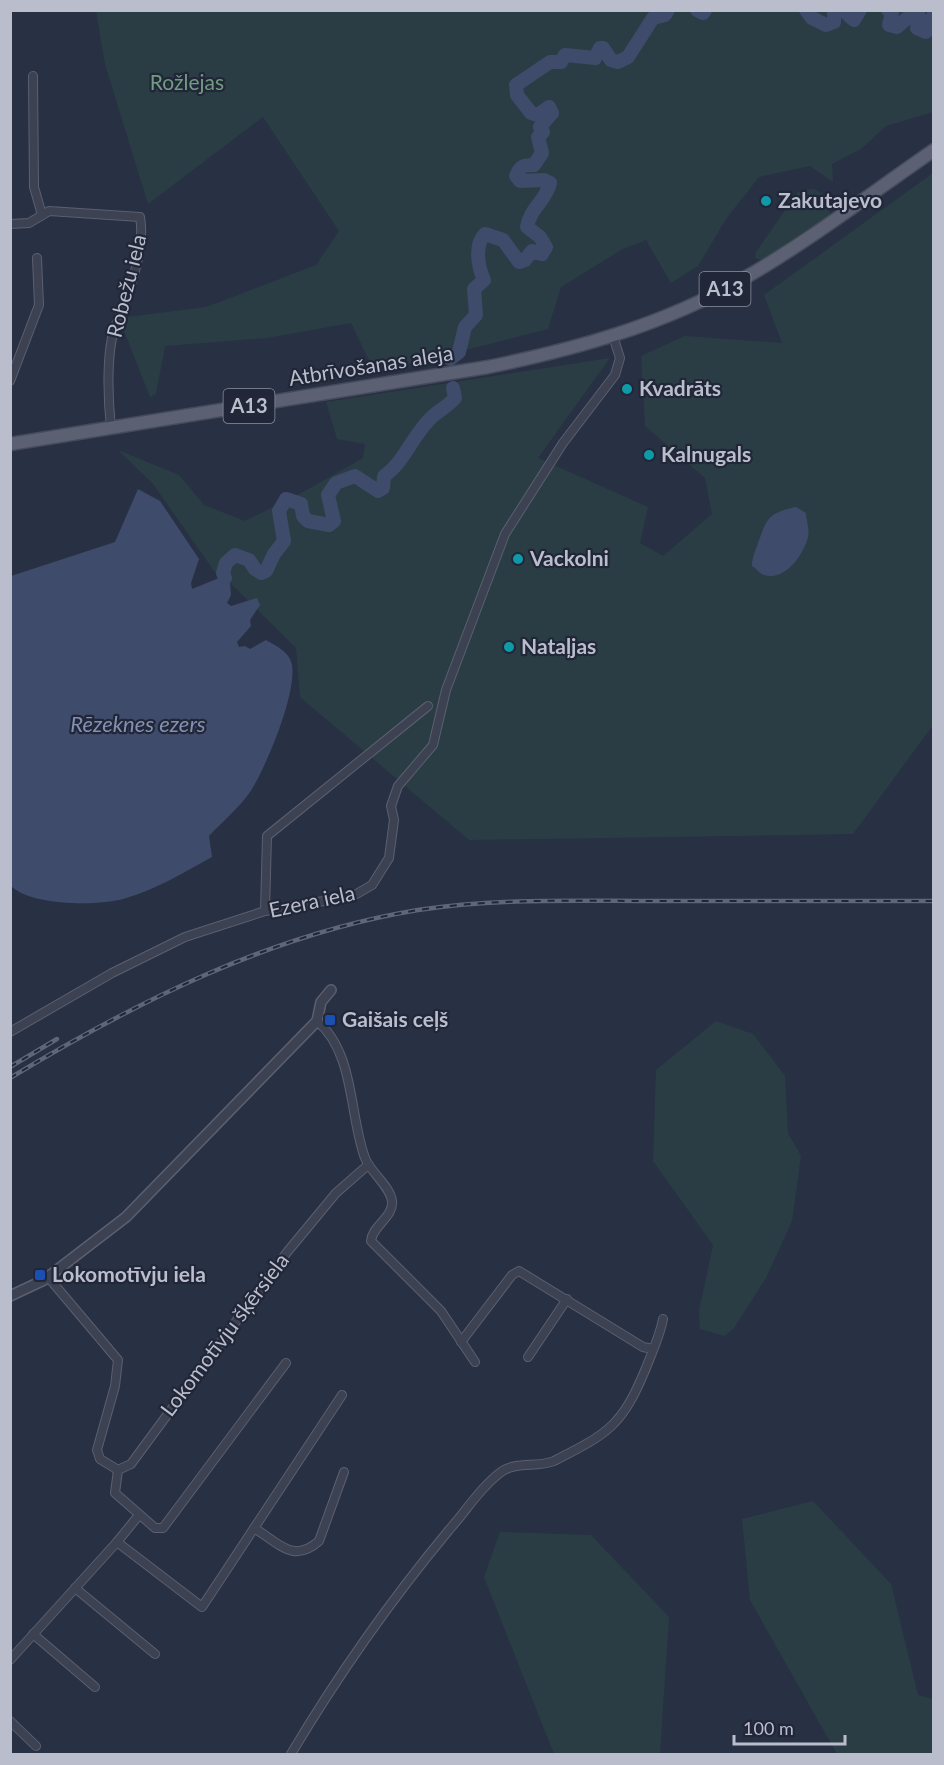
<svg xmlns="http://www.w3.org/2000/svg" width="944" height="1765" font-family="Lato,sans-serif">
  <rect width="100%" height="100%" fill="#283043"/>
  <!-- green -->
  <g fill="#2a3d44">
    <path d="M96 11H933V112L886 126 861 149 832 164 833 182 810 166 759 177 726 219 698 266 671 283 646 240 621 250 561 287 548 329 375 373 351 323 267 338 165 346 156 394 150 397 119 318 206 307 316 265 339 231 263 117 148 204 105 64Z"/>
    <path d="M933 173V725L853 834 469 840 300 697 296 648 225 578H219L153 484 118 450 179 475 204 505 245 521 303 492 363 458 365 444 337 439 326 402 610 358 538 458 648 507 640 543 663 556 712 514 705 478 645 426 641 356 685 336 782 343 764 295Z"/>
    <path d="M814 189 828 198 830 215 763 260 755 258 756 252 797 193 803 190Z"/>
    <path d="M716 1021 753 1034 785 1076 788 1133 801 1156 792 1221 766 1278 734 1328 724 1336 700 1329 699 1311 713 1245 653 1161 656 1070Z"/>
    <path d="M813 1501 891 1584 918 1695 933 1699V1754H837L750 1600 742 1519Z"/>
    <path d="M500 1532 591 1535 669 1617 660 1754H554L484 1577Z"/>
  </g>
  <!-- water -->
  <g fill="#3f4b6b">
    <path d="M138 489 160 501 199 559 191 583 192 589 219 578H225L230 583 231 595 227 603 231 606 257 598 260 605 250 620 251 626 237 642 239 647 245 646 250 649 266 640C276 646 290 652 292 665 297 693 266 768 250 792 239 808 222 822 209 836L212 857C183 873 155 890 123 899 97 906 31 906 11 886V576L115 542Z"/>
    <path d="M796 507 806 513C806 520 810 530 808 537 804 554 785 582 764 575 760 574 756 568 752 566 752 557 755 552 758 543 767 518 768 513 796 507Z"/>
  </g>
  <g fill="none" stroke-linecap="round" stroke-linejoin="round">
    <!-- river -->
    <g stroke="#3f4b6b" stroke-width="14">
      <path d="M697 10 703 13 705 10"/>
      <path d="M806 10 812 18 826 25 834 22V10"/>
      <path d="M843 10 854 20 860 10"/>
      <path d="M888 10 892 13 889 25 897 27 912 14 919 16 917 28 926 32 934 14"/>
      <path d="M450 359 459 352 465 327 476 315 474 289 484 280C478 267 474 245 485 234L503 240 519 262 525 260 532 251 542 254 546 247 540 237 527 227C530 208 546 201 550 183L544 180 520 181 516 176C520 166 523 165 534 165L542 153 538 137 543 132 540 127 552 113 549 107 538 115 531 113 517 95 516 85 550 62H561L565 55 595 58 600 48H603L611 60 618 62 628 57 653 18 665 15 668 10"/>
      <path d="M225 578 223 573 226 563 235 555 249 560 255 569 261 573 266 571 274 554 284 541 279 511 286 499 301 504 303 516 308 521 329 525 334 521 328 495 336 483 355 476 378 491 383 488 384 476C405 462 414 432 433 416 441 409 448 406 455 398L453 388"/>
    </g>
    <defs>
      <g id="minor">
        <path d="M33 76 34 187 42 215"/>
        <path d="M10 224 29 223 49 211 140 217C145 244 133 280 124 306 122 314 117 320 115 327 106 353 108 400 111 428"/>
        <path d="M10 381 39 305 37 258"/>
        <path d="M265 911 267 836 428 706"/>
        <path d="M317 1021C355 1053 349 1115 365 1158 371 1173 390 1186 392 1201 394 1217 372 1226 371 1241L441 1311 475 1362"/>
        <path d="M10 1032 112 973 185 937 265 911 353 896 372 885 389 858 394 820 391 806 398 786 433 745 446 690 505 534 563 443 615 375 620 358 613 336"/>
        <path d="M48 1277 118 1360 115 1386 97 1450 100 1459 118 1470 131 1464 288 1251 336 1193 368 1165"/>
        <path d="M461 1342 512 1275 519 1271 643 1347 653 1349"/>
        <path d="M528 1357 567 1299"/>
        <path d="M118 1470 115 1493 155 1528H163L286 1363"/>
        <path d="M254 1528C279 1543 293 1564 319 1541L344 1472"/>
        <path d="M117 1542 139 1515"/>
        <path d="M75 1588 155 1654"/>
        <path d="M33 1634 95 1687"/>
        <path d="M10 1660 117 1542 202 1607 342 1395"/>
        <path d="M10 1721 36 1746"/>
        <path d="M291 1754C338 1675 390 1601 449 1530 466 1511 480 1488 501 1472 516 1461 537 1468 554 1461 609 1433 622 1426 646 1368 652 1352 660 1336 663 1319"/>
      </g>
      <path id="tertiary" d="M10 1296 44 1280 126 1217 317 1021 321 1002 331 990"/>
      <path id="primary" d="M10 444 488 367C576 349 663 325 741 280 808 242 870 194 934 150"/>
    </defs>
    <!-- minor casing -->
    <use href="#minor" stroke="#5b6070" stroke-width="10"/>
    <!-- tertiary casing -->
    <use href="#tertiary" stroke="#5b6070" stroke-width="12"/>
    <!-- primary casing -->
    <use href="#primary" stroke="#464b5c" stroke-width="15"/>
    <!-- minor -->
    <use href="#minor" stroke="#3d4252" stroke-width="8"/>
    <!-- tertiary -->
    <use href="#tertiary" stroke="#3d4252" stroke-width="9"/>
    <!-- primary -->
    <use href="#primary" stroke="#5b6172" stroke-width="12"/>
    <defs>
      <g id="rail">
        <path d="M10 1067 57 1039"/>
        <path d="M10 1078C136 1002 271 934 418 910 497 898 575 901 654 901 747 901 840 901 934 901"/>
      </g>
    </defs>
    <!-- rail casing -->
    <use href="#rail" stroke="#5f6679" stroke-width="4.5"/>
    <!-- rail -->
    <use href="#rail" stroke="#212738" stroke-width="2" stroke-dasharray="7" stroke-linecap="butt"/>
  </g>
  <!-- markers -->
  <g fill="#0f9aa8" stroke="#212738" stroke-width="2">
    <circle cx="766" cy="201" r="6"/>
    <circle cx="627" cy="389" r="6"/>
    <circle cx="649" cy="455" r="6"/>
    <circle cx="518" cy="559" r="6"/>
    <circle cx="509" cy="647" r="6"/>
  </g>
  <g fill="#1a4fb4" stroke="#212738" stroke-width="2">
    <rect x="324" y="1014" width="12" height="12" rx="3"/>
    <rect x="34" y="1269" width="12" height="12" rx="3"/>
  </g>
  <g text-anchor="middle" stroke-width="4.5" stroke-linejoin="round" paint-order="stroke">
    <!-- shield labels -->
    <g fill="#212738" stroke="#8c91a0" stroke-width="1.5">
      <rect x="699.5" y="272" width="51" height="34" rx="4.5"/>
      <rect x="223.5" y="389" width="51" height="34" rx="4.5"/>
    </g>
    <g font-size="20" font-weight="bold" fill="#babecc">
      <text x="725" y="296">A13</text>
      <text x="249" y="413">A13</text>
    </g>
    <!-- park labels -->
    <g font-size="21" fill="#729c82" stroke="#212738">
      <text x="187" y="90">Rožlejas</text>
    </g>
    <!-- poi labels -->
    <g font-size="21" font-weight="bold" fill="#babecc" stroke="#212738" text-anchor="start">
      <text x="778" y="208">Zakutajevo</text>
      <text x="639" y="396">Kvadrāts</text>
      <text x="661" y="462">Kalnugals</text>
      <text x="530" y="566">Vackolni</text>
      <text x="521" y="654">Nataļjas</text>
      <text x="342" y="1027">Gaišais ceļš</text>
      <text x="52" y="1282">Lokomotīvju iela</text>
    </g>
    <!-- street labels -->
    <g font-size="21" fill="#babecc" stroke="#212738">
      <text transform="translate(127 286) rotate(-76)" y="7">Robežu iela</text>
      <text transform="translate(371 366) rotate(-9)" y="7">Atbrīvošanas aleja</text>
      <text transform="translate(312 902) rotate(-12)" y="7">Ezera iela</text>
      <text transform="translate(225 1335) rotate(-53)" y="7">Lokomotīvju šķērsiela</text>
    </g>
    <!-- water labels -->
    <g font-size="22" font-style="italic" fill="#8290b2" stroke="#212738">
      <text x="138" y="732">Rēzeknes ezers</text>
    </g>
  </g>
  <!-- border -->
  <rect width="944" height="1765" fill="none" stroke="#babecc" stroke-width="24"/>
  <!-- scale -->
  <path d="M734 1735v9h111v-9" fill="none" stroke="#babecc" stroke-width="3"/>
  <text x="743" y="1735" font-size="18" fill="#babecc" stroke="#212738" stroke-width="4.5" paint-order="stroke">100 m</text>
</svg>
